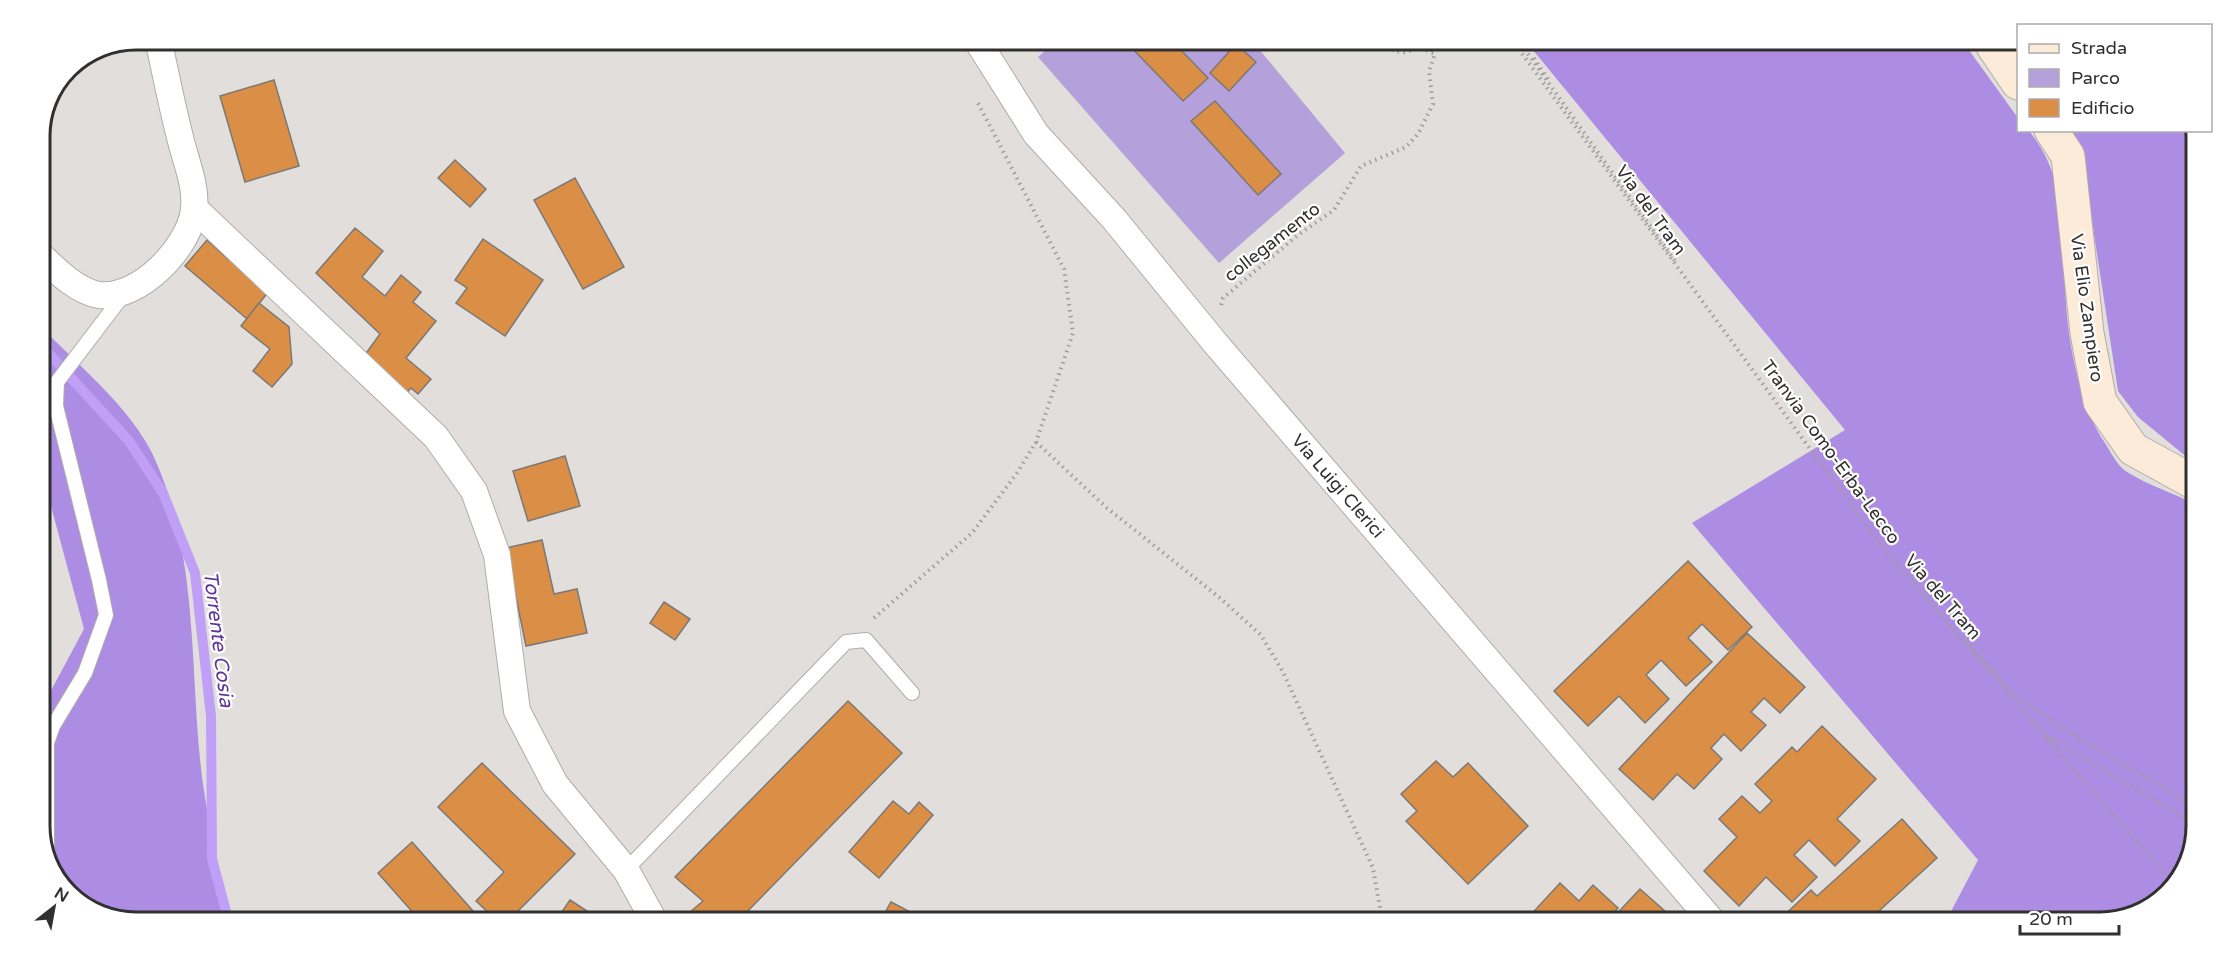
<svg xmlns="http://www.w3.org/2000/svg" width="2236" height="961" font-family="'Varela Round',sans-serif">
  <rect width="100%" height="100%" fill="#e1dedb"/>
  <!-- green -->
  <path fill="#b4a0da" d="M1055 42 1254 43 1345 153 1219 263 1038 57Z"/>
  <!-- forest -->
  <g fill="#ad8ce3">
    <path d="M1528 44 1966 46 2018 118V130L2029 131C2070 180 2062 244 2066 305 2069 348 2081 408 2105 443 2110 451 2116 463 2123 469 2138 481 2175 494 2193 503L2190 862 2154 906 2101 922 1946 921 1978 860 1692 523 1845 430Z"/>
    <path d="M2063 131H2197L2194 463 2138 417 2118 391 2088 195Z"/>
    <path d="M39 325C76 363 130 407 153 455 197 550 190 656 200 759 205 811 218 863 228 915H99L59 884 39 832V713L84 629 48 495H39Z"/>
  </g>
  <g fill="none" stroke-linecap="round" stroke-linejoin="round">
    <!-- stream -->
    <path stroke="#c09ff7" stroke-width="10" d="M39 343 129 441 163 493 195 573 211 716 212 859 227 915"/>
  </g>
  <!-- building -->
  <g fill="#db8f46" stroke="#7b7875" stroke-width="1.5">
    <path d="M1127 43H1174L1208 78 1183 101Z"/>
    <path d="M1236 44 1256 62 1229 91 1210 73Z"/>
    <path d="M274 80 299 166 245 182 220 96Z"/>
    <path d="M1215 101 1281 174 1258 195 1191 121Z"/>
    <path d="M455 160 486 189 470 207 438 178Z"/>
    <path d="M575 178 624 267 583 289 534 200Z"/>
    <path d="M355 228 383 251 362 277 385 296 401 275 421 292 413 302 436 321 406 358 431 379 418 394 411 388 403 397 362 359 380 334 316 273Z"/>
    <path d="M483 239 543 280 505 336 456 303 467 288 455 280Z"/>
    <path d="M207 240 229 260 234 254 272 287 247 319 185 266Z"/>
    <path d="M259 303 289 327 292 364 272 387 253 371 270 349 241 326Z"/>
    <path d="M565 456 580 506 528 521 513 471Z"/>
    <path d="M542 540 554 594 577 589 587 633 526 646 506 548Z"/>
    <path d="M1688 561 1752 627 1728 650 1702 624 1688 638 1712 662 1686 686 1661 660 1646 675 1669 699 1645 723 1619 696 1588 726 1554 691Z"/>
    <path d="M664 602 690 619 675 640 650 623Z"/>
    <path d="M1747 633 1805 687 1780 713 1764 698 1751 712 1766 725 1741 751 1724 734 1711 748 1722 759 1694 789 1677 774 1653 800 1619 769Z"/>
    <path d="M848 701 902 753 742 917H693L689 913 703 901 675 877Z"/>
    <path d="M1822 726 1876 779 1837 819 1860 841 1835 866 1809 840 1794 855 1817 877 1792 902 1766 877 1739 906 1704 871 1737 837 1719 819 1742 796 1760 813 1772 801 1755 784 1792 747 1797 752Z"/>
    <path d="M1436 761 1453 777 1468 763 1528 826 1468 884 1406 821 1417 811 1401 794Z"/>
    <path d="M482 763 575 854 513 916H492L476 901 504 872 438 807Z"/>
    <path d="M893 801 909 814 919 802 933 815 879 878 849 852Z"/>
    <path d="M1902 819 1937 858 1868 921H1778L1811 890 1817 896Z"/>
    <path d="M412 842 473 911 467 916H416L378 873Z"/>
    <path d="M1560 883 1579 901 1593 885 1618 908 1607 920H1526Z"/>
    <path d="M1640 889 1675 920H1611Z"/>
    <path d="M570 900 596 917 559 916Z"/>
    <path d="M891 902 916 915 914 918 883 916Z"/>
  </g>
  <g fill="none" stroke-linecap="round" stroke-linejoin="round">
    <defs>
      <g id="lane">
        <path d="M47 853V743L53 726 85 673 106 615 99 580 56 406 57 382 124 294"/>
        <path d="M626 870 846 642 866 640 912 693"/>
      </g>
      <g id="street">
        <path d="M978 42 1036 134 1114 219 1216 344 1712 921"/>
        <path d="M194 208 436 437 474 491 497 555 517 711 555 784 626 870 652 917"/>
        <path d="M39 254C55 269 76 291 99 295 139 300 190 247 194 209 197 185 184 157 179 133 171 102 165 70 158 39"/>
      </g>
      <g id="secondary">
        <path d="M1993 46 2018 83"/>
        <path d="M2051 130 2068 156 2087 333 2100 402 2133 449 2193 482"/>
      </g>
    </defs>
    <!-- lane casing -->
    <use href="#lane" stroke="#b0aca9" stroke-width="16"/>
    <!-- street casing -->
    <use href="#street" stroke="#b0aca9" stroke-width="28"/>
    <!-- secondary casing -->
    <use href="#secondary" stroke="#b0aca9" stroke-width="35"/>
    <!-- path -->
    <g stroke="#9f9d9a" stroke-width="4" stroke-dasharray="1.5 4.5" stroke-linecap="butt">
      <path d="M1515 44 1875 538 2043 734 2190 821"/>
      <path d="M1521 44 1675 261"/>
      <path d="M1430 50 1449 44"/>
      <path d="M1534 58 1548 79"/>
      <path d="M1221 305 1223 298 1298 235 1334 210 1361 166 1406 147 1418 134 1433 104 1429 71 1435 54 1421 48 1402 53 1374 43"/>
      <path d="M1036 442 1107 508 1220 598 1261 635 1283 672 1373 868 1382 919"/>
      <path d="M874 618 972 533 1017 473 1036 442 1073 333 1064 269 977 101"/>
      <path d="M1966 640 2008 688 2051 721 2190 804"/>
      <path d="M2045 737 2173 883"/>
    </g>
    <!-- lane -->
    <use href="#lane" stroke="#fff" stroke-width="14"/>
    <!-- street -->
    <use href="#street" stroke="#fff" stroke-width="26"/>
    <!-- secondary -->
    <use href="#secondary" stroke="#fdebda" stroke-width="33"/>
  </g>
  <g text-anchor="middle" stroke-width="4.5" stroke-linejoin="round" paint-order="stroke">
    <!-- street labels -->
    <g font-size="18" fill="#31302f" stroke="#fff">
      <text transform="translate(1651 210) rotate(54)" y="6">Via del Tram</text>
      <text transform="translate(1272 242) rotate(-38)" y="6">collegamento</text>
      <text transform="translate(2087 308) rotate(82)" y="6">Via Elio Zampiero</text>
      <text transform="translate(1831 452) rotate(54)" y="6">Tranvia Como-Erba-Lecco</text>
      <text transform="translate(1338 486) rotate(49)" y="6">Via Luigi Clerici</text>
      <text transform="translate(1943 597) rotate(49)" y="6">Via del Tram</text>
    </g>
    <!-- water labels -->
    <g font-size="20" font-style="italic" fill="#603498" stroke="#fff">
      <text transform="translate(219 639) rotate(83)" y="7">Torrente Cosia</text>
    </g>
  </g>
  <!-- crop -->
  <path d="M0 0H2236V961H0ZM136 50H2100A86 86 0 0 1 2186 136V826A86 86 0 0 1 2100 912H136A86 86 0 0 1 50 826V136A86 86 0 0 1 136 50Z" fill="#fff" fill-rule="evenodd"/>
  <path fill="none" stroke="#31302f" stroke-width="3" d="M136 50H2100A86 86 0 0 1 2186 136V826A86 86 0 0 1 2100 912H136A86 86 0 0 1 50 826V136A86 86 0 0 1 136 50Z"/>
  <!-- legend -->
  <rect x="2017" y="24" width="195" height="108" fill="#ffffff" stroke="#adacac" stroke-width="1.5"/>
  <rect x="2029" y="44" width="30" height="9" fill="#fdebda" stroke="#adacac" stroke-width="1.5"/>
  <text x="2071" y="54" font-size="18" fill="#31302f">Strada</text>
  <rect x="2029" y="69" width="30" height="18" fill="#b4a0da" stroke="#adacac" stroke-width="1.5"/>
  <text x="2071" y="84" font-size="18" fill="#31302f">Parco</text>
  <rect x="2029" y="99" width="30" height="18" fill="#db8f46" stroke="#adacac" stroke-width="1.5"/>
  <text x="2071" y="114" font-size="18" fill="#31302f">Edificio</text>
  <!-- north arrow -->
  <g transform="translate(54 907) rotate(31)" stroke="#ffffff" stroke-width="4.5" paint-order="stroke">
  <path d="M0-4.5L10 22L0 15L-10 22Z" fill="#31302f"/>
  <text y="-9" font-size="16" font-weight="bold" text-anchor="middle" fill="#31302f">N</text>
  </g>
  <!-- scale -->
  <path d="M2020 925v9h99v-9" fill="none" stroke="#31302f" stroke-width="3"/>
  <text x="2029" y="925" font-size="18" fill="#31302f" stroke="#ffffff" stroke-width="4.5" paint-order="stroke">20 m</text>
</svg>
